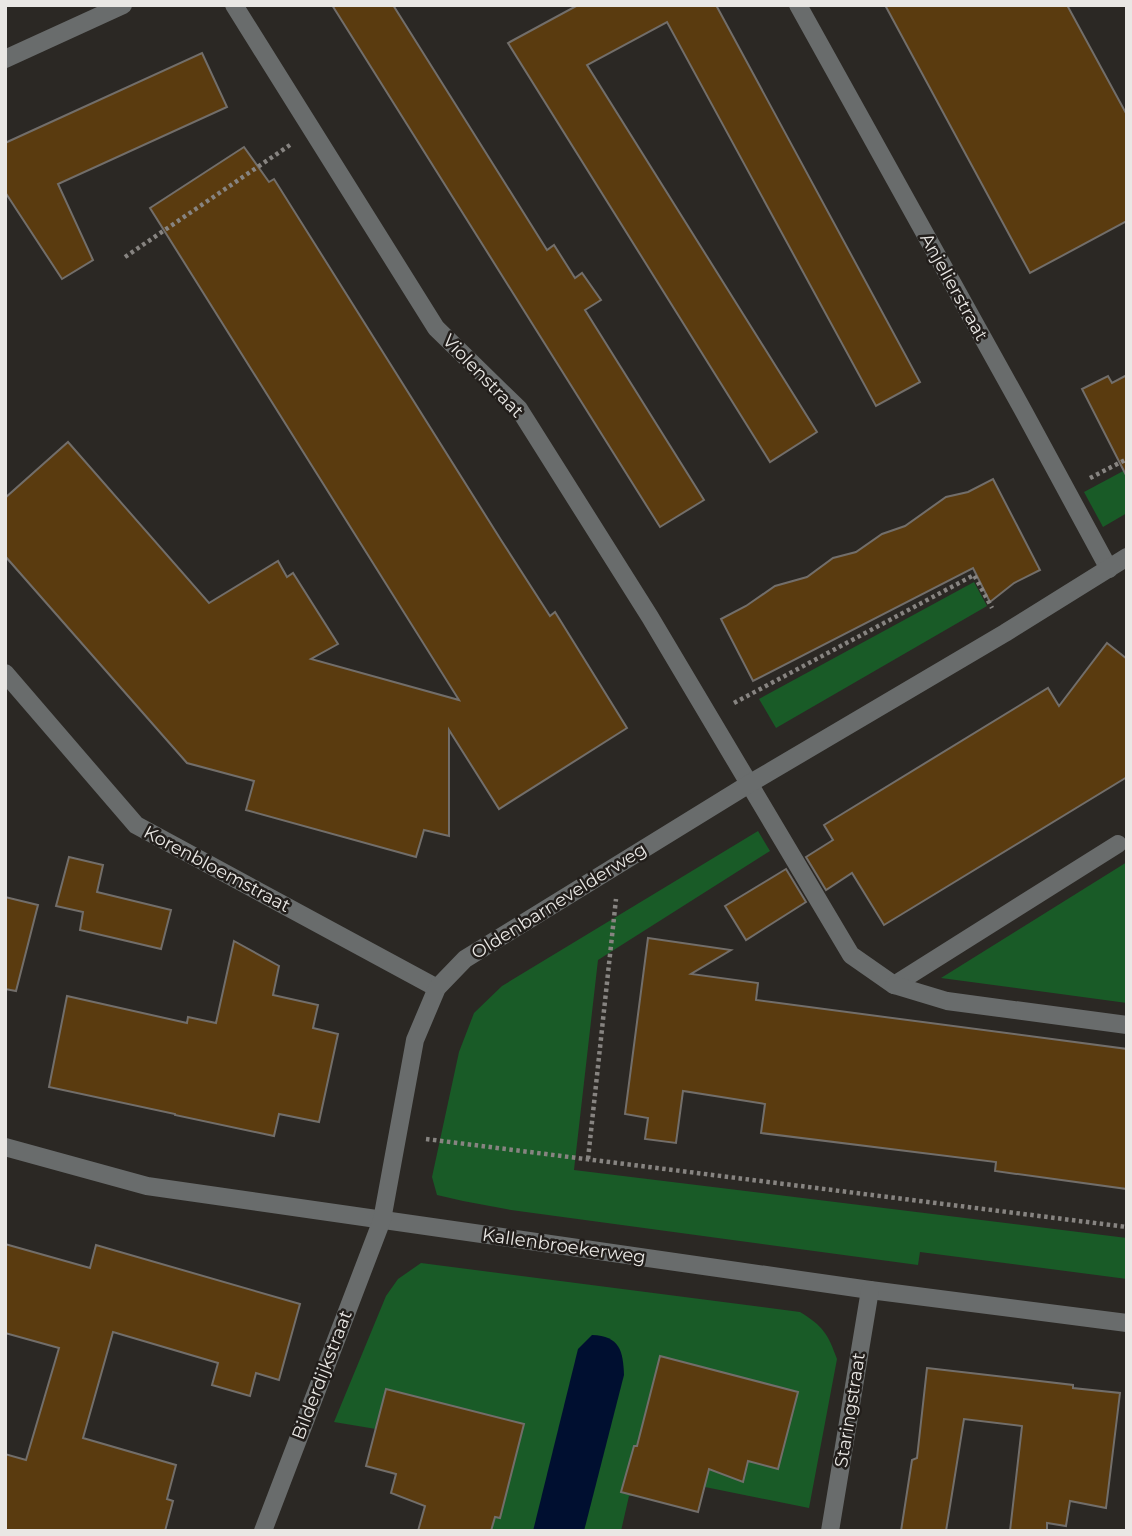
<svg xmlns="http://www.w3.org/2000/svg" width="1132" height="1536" font-family="Montserrat,sans-serif">
  <rect width="100%" height="100%" fill="#2b2824"/>
  <!-- green -->
  <g fill="#195b27">
    <path d="M1127 469V513L1103 527 1084 492Z"/>
    <path d="M974 582 987 606 776 728 759 699Z"/>
    <path d="M758 831 770 851 598 960 574 1170 1127 1238V1279L920 1252 918 1265 511 1210 463 1201 437 1195 432 1177 459 1052 474 1013 502 986Z"/>
    <path d="M1127 862V1003L941 978Z"/>
    <path d="M421 1263 800 1312C823 1326 828 1334 837 1359L809 1508 705 1487 629 1496 621 1531H451L376 1429 334 1422 386 1296 398 1279Z"/>
  </g>
  <!-- water -->
  <path fill="#000f30" d="M592 1335C620 1336 623 1351 624 1375L584 1531H533L578 1349Z"/>
  <!-- building -->
  <g fill="#5a3b0f" stroke="#726e6a" stroke-width="2">
    <path d="M332 5H393L547 250 554 245 575 278 582 273 601 300 585 310 704 500 660 527Z"/>
    <path d="M578 5H716L920 382 876 406 667 22 587 65 817 432 770 462 508 43Z"/>
    <path d="M885 5H1067L1127 115V221L1030 273Z"/>
    <path d="M202 53 227 107 58 184 93 260 62 279 5 192V143Z"/>
    <path d="M244 147 269 182 274 179 501 540 550 616 555 612 627 728 499 809 449 730V836L424 830 416 857 246 810 254 781 187 763 5 556V498L68 442 209 603 278 561 287 577 293 573 338 644 311 659 459 700 150 208Z"/>
    <path d="M1127 375V477L1082 389 1108 376 1112 383Z"/>
    <path d="M993 479 1040 570 1014 583 990 602 973 568 753 681 721 619 746 606 775 586 807 577 833 558 856 552 882 534 905 526 946 497 968 492Z"/>
    <path d="M1107 643 1127 659V777L884 925 852 873 826 890 806 857 833 840 824 825 1048 688 1059 706Z"/>
    <path d="M69 857 103 865 97 892 171 910 161 949 80 930 83 912 56 906Z"/>
    <path d="M786 869 806 902 746 940 725 906Z"/>
    <path d="M5 897 38 905 16 991 5 989Z"/>
    <path d="M648 938 731 950 691 974 758 983 756 1000 1127 1049V1189L995 1171 996 1162 761 1133 765 1104 683 1091 676 1143 645 1139 648 1118 625 1114Z"/>
    <path d="M234 941 279 966 273 995 318 1005 313 1028 338 1034 319 1122 279 1114 274 1136 175 1115V1114L49 1087 67 996 187 1023 188 1017 216 1023Z"/>
    <path d="M5 1244 90 1268 96 1245 300 1304 279 1380 256 1373 250 1396 212 1385 218 1363 113 1332 83 1438 176 1465 167 1499 173 1501 165 1531H5V1454L26 1460 59 1348 5 1333Z"/>
    <path d="M660 1356 798 1392 778 1469 748 1461 743 1482 709 1469 698 1512 621 1492 634 1446H637Z"/>
    <path d="M927 1368 1073 1385V1388L1120 1393 1106 1508 1070 1501 1066 1526 1047 1523V1531H1010L1022 1426 964 1419 946 1531H901L912 1460 917 1458Z"/>
    <path d="M386 1389 524 1424 500 1518 495 1517 491 1531H418L425 1506 391 1493 396 1474 366 1466Z"/>
  </g>
  <g fill="none" stroke-linecap="round" stroke-linejoin="round">
    <!-- path -->
    <g stroke="#878481" stroke-width="4.5" stroke-dasharray="3.5 3.5" stroke-linecap="butt">
      <path d="M125 257 290 145"/>
      <path d="M1090 478 1127 459"/>
      <path d="M734 703 974 575 992 608"/>
      <path d="M426 1139 1127 1227"/>
      <path d="M588 1159 616 899"/>
    </g>
    <!-- minor -->
    <g stroke="#696c6c" stroke-width="18">
      <path d="M234 5 436 328 519 409 650 617 851 955 894 985 1118 844"/>
      <path d="M798 5 1024 412 1109 569"/>
      <path d="M5 59 123 5"/>
      <path d="M5 673 136 825 437 988"/>
      <path d="M894 985 947 1001 1127 1025"/>
      <path d="M5 1147 147 1186 870 1290 1127 1323"/>
      <path d="M263 1531 382 1220 415 1040 437 988 465 959 749 784 1005 633 1127 557"/>
      <path d="M830 1531 870 1290"/>
    </g>
  </g>
  <g text-anchor="middle" stroke-width="5" stroke-linejoin="round" paint-order="stroke">
    <!-- street labels -->
    <g font-size="18" fill="#e9e7e4" stroke="#221e1b">
      <text transform="translate(954 287) rotate(61)" y="6">Anjelierstraat</text>
      <text transform="translate(483 376) rotate(46)" y="6">Violenstraat</text>
      <text transform="translate(217 869) rotate(28)" y="6">Korenbloemstraat</text>
      <text transform="translate(559 901) rotate(-32)" y="6">Oldenbarnevelderweg</text>
      <text transform="translate(564 1246) rotate(8)" y="6">Kallenbroekerweg</text>
      <text transform="translate(322 1375) rotate(-69)" y="6">Bilderdijkstraat</text>
      <text transform="translate(850 1410) rotate(-81)" y="6">Staringstraat</text>
    </g>
  </g>
  <!-- border -->
  <rect width="1132" height="1536" fill="none" stroke="#e9e7e4" stroke-width="14"/>
</svg>
